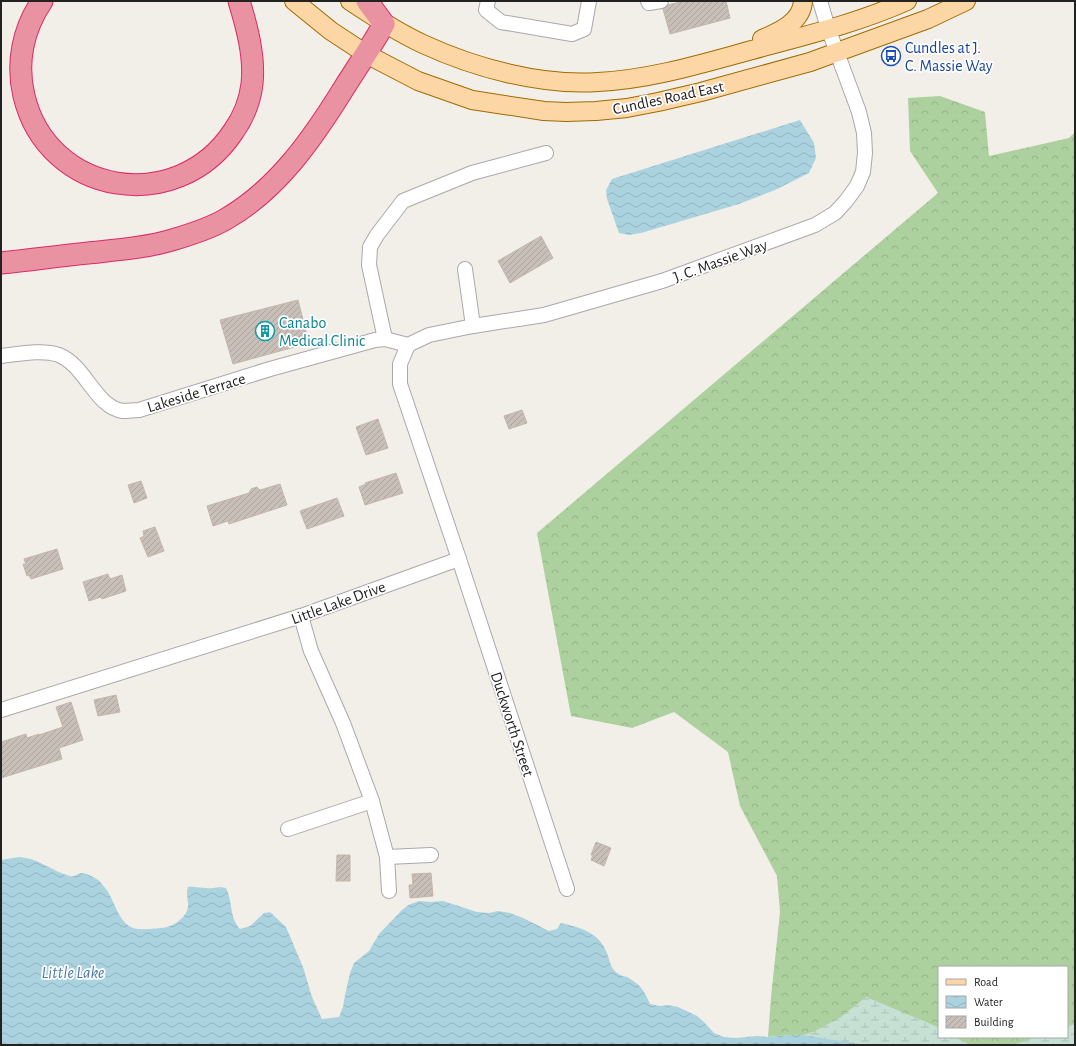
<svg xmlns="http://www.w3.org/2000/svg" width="1076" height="1046" font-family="'Alegreya Sans',sans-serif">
  <defs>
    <pattern id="forest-crowns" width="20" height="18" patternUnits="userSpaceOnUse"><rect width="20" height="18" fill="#add19e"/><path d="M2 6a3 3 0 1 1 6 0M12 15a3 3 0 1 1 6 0" fill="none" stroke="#95b388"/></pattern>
    <pattern id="wetland-marsh" width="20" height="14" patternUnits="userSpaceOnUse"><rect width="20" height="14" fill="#c6e0d4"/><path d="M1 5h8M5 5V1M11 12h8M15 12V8" fill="none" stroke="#aac0b6"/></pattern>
    <pattern id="water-waves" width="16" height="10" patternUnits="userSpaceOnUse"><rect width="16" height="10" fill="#aad3df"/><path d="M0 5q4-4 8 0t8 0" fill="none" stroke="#92b5bf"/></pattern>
    <pattern id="building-hatch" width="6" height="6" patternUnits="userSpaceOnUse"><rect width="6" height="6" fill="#c7bfb8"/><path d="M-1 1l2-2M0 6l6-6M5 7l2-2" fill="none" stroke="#aba49e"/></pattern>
  </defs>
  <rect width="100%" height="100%" fill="#f2efe9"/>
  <!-- forest -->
  <path fill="url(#forest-crowns)" fill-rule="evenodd" d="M940 96 985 112 989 156 1069 138 1075 132V1045H867L789 1035 768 1037 771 997 780 912 777 876 740 806 728 752 674 712 632 728 571 716 537 533 938 193 910 151 908 98ZM939 967H1067V1037H939Z"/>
  <!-- wetland -->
  <g fill="url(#wetland-marsh)">
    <path d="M866 997 926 1022 939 1028V1037H955L970 1045 770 1044 813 1032 841 1017Z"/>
    <path d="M1075 1024V1045H1013L1037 1037H1067V1027Z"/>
  </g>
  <!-- water -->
  <g fill="url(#water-waves)">
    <path d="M800 120 814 143 816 158 809 173 775 190 739 204 641 233 629 235 619 233 607 199 606 190 612 179Z"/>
    <path d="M19 857C41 859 51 871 70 876 75 877 77 874 81 873 86 873 94 877 98 880 101 882 103 886 106 889 115 901 118 922 133 928 139 930 154 929 160 928 171 928 183 920 187 911 190 903 185 895 188 887 195 886 200 888 206 888 213 889 219 886 226 888 233 902 229 917 240 929L250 926 264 913 270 912 286 927 303 967 312 997 322 1019 339 1017 343 1007 345 995 350 973 354 963 369 951 379 934 401 911 408 905 419 901 431 902 443 901 477 912 489 913 498 911 510 913 523 918 549 931 557 929 561 923C582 928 601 933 608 956 610 962 611 968 616 972 619 975 623 976 627 977 641 985 644 990 650 1004L660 1006 668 1005 678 1007 697 1016 704 1022 714 1033 724 1037 736 1038 757 1036 768 1037 789 1035H802L867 1045H1V860Z"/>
  </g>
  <!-- building -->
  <g fill="url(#building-hatch)" stroke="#c4b6ab">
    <path d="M684 1H726L730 18 670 34 663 9 668 5Z"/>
    <path d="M541 236 553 258 510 283 498 261Z"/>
    <path d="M298 300 309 343 233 364 220 320Z"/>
    <path d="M522 410 527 423 509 429 504 416Z"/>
    <path d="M378 419 388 448 366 455 356 427Z"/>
    <path d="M396 473 403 493 365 505 359 487 366 484 365 483Z"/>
    <path d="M141 481 147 498 134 503 128 485Z"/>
    <path d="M280 484 287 505 229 524 228 521 213 526 207 506 249 493 251 489 257 487 260 490Z"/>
    <path d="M337 498 344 516 307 529 300 511Z"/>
    <path d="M155 527 164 551 148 557 140 538 144 536 143 531Z"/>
    <path d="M57 549 63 569 31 579 29 575 27 576 23 564H26L24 559Z"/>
    <path d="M108 574 110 579 122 575 126 591 102 599 101 597 89 601 83 582Z"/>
    <path d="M116 695 120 712 98 716 94 700Z"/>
    <path d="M71 702 83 740 59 748 62 759 1 778V742L26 734 27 738 39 734V735L63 727 56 707Z"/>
    <path d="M596 842 611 848 604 866 591 860 593 855H591Z"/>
    <path d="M337 855H350V881H336Z"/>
    <path d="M431 873 433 896 410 898 409 885H413L412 874Z"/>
  </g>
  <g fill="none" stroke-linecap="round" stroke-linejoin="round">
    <defs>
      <g id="minor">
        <path d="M488 1 486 10 501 22 572 34 584 29 589 1"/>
        <path d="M648 1 649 3 661 1"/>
        <path d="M465 269 473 326"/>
        <path d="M385 339 369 265 370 247 377 235 403 201 472 173 546 153"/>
        <path d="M408 345 429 335 473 326 544 315 662 281 815 225 835 213 846 201 857 186 863 172 865 153 864 133 859 112 828 28 820 1"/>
        <path d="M408 345 400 364V384L459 559 567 889"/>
        <path d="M1 356C19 354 42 349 59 355 86 366 95 407 123 411 128 411 134 410 139 410L270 369 375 340 385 339 408 345"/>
        <path d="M301 616 311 651 343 723 372 801 387 857 389 891"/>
        <path d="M1 710 301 616 459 559"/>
        <path d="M288 829 372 801"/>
        <path d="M387 857 431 855"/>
      </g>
      <g id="major">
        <path d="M294 1 331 31 366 54 418 81 472 100 544 111 566 112 596 111 627 108 658 102 701 92 810 62 928 19 966 1"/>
        <path d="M350 1C374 17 397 32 423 44 475 68 541 86 598 82 652 79 701 64 752 50 804 36 858 23 907 1"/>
        <path d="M762 39C779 32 802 22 803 1"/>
      </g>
      <g id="highway">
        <path d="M42 1C23 29 16 63 24 96 48 196 177 216 233 132 243 118 250 101 252 84 255 57 247 27 239 1"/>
        <path d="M1 263C30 260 59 256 88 253 116 250 145 248 172 240 189 235 211 228 226 219 278 189 313 138 344 88 358 66 372 45 384 24L367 1"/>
      </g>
    </defs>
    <!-- minor casing -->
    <use href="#minor" stroke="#a9a9a9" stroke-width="16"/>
    <!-- major casing -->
    <use href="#major" stroke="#a06b00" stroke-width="20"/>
    <!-- highway casing -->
    <use href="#highway" stroke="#dc2a67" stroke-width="23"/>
    <!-- minor -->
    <use href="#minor" stroke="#fff" stroke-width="14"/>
    <!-- major -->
    <use href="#major" stroke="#fcd6a4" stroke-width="18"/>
    <!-- highway -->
    <use href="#highway" stroke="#e892a2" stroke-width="21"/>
  </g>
  <!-- icons -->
  <defs>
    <symbol id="bus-ring" viewBox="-11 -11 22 22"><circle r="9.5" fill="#fff" stroke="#1a4fb4" stroke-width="1.5"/><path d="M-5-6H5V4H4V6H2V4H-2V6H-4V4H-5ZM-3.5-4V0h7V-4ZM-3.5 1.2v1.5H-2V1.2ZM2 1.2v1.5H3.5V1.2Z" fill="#1a4fb4"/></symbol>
    <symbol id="building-ring" viewBox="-11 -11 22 22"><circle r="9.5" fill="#fff" stroke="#0f9aa8" stroke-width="1.5"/><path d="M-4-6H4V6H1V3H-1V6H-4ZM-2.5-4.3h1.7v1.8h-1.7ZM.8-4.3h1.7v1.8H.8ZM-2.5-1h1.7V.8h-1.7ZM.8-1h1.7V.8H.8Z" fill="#0f9aa8"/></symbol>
  </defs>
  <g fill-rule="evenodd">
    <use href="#bus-ring" x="880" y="45" width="22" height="22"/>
    <use href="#building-ring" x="254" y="320" width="22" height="22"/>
  </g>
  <g text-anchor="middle" stroke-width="3.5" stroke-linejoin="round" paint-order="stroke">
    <!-- transit labels -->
    <g font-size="16" fill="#164399" stroke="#fff" text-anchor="start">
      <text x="905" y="53">Cundles at J.<tspan x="905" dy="18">C. Massie Way</tspan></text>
    </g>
    <!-- street labels -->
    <g font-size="16" fill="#222" stroke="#fff">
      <text transform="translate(668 97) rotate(-12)" y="6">Cundles Road East</text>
      <text transform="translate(720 260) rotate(-20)" y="6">J. C. Massie Way</text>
      <text transform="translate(196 392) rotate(-17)" y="6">Lakeside Terrace</text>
      <text transform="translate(338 602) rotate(-20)" y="6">Little Lake Drive</text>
      <text transform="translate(513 724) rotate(72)" y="6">Duckworth Street</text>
    </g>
    <!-- culture labels -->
    <g font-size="16" fill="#0d838f" stroke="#fff" text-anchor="start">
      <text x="279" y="328">Canabo<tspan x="279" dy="18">Medical Clinic</tspan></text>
    </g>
    <!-- water labels -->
    <g font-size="17" font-style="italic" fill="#4a7aab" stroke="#fff">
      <text x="73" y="978">Little Lake</text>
    </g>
  </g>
  <!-- border -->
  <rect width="1076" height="1046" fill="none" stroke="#222222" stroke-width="4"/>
  <!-- legend -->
  <rect x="938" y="966" width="130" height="72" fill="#ffffff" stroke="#a7a7a7"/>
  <rect x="946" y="979" width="20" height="6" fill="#fcd6a4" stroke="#a7a7a7"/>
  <text x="974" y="986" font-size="12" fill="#222222">Road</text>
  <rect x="946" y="996" width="20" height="12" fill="url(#water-waves)" stroke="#a7a7a7"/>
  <text x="974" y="1006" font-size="12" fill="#222222">Water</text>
  <rect x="946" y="1016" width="20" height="12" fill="url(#building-hatch)" stroke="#a7a7a7"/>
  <text x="974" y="1026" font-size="12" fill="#222222">Building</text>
</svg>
